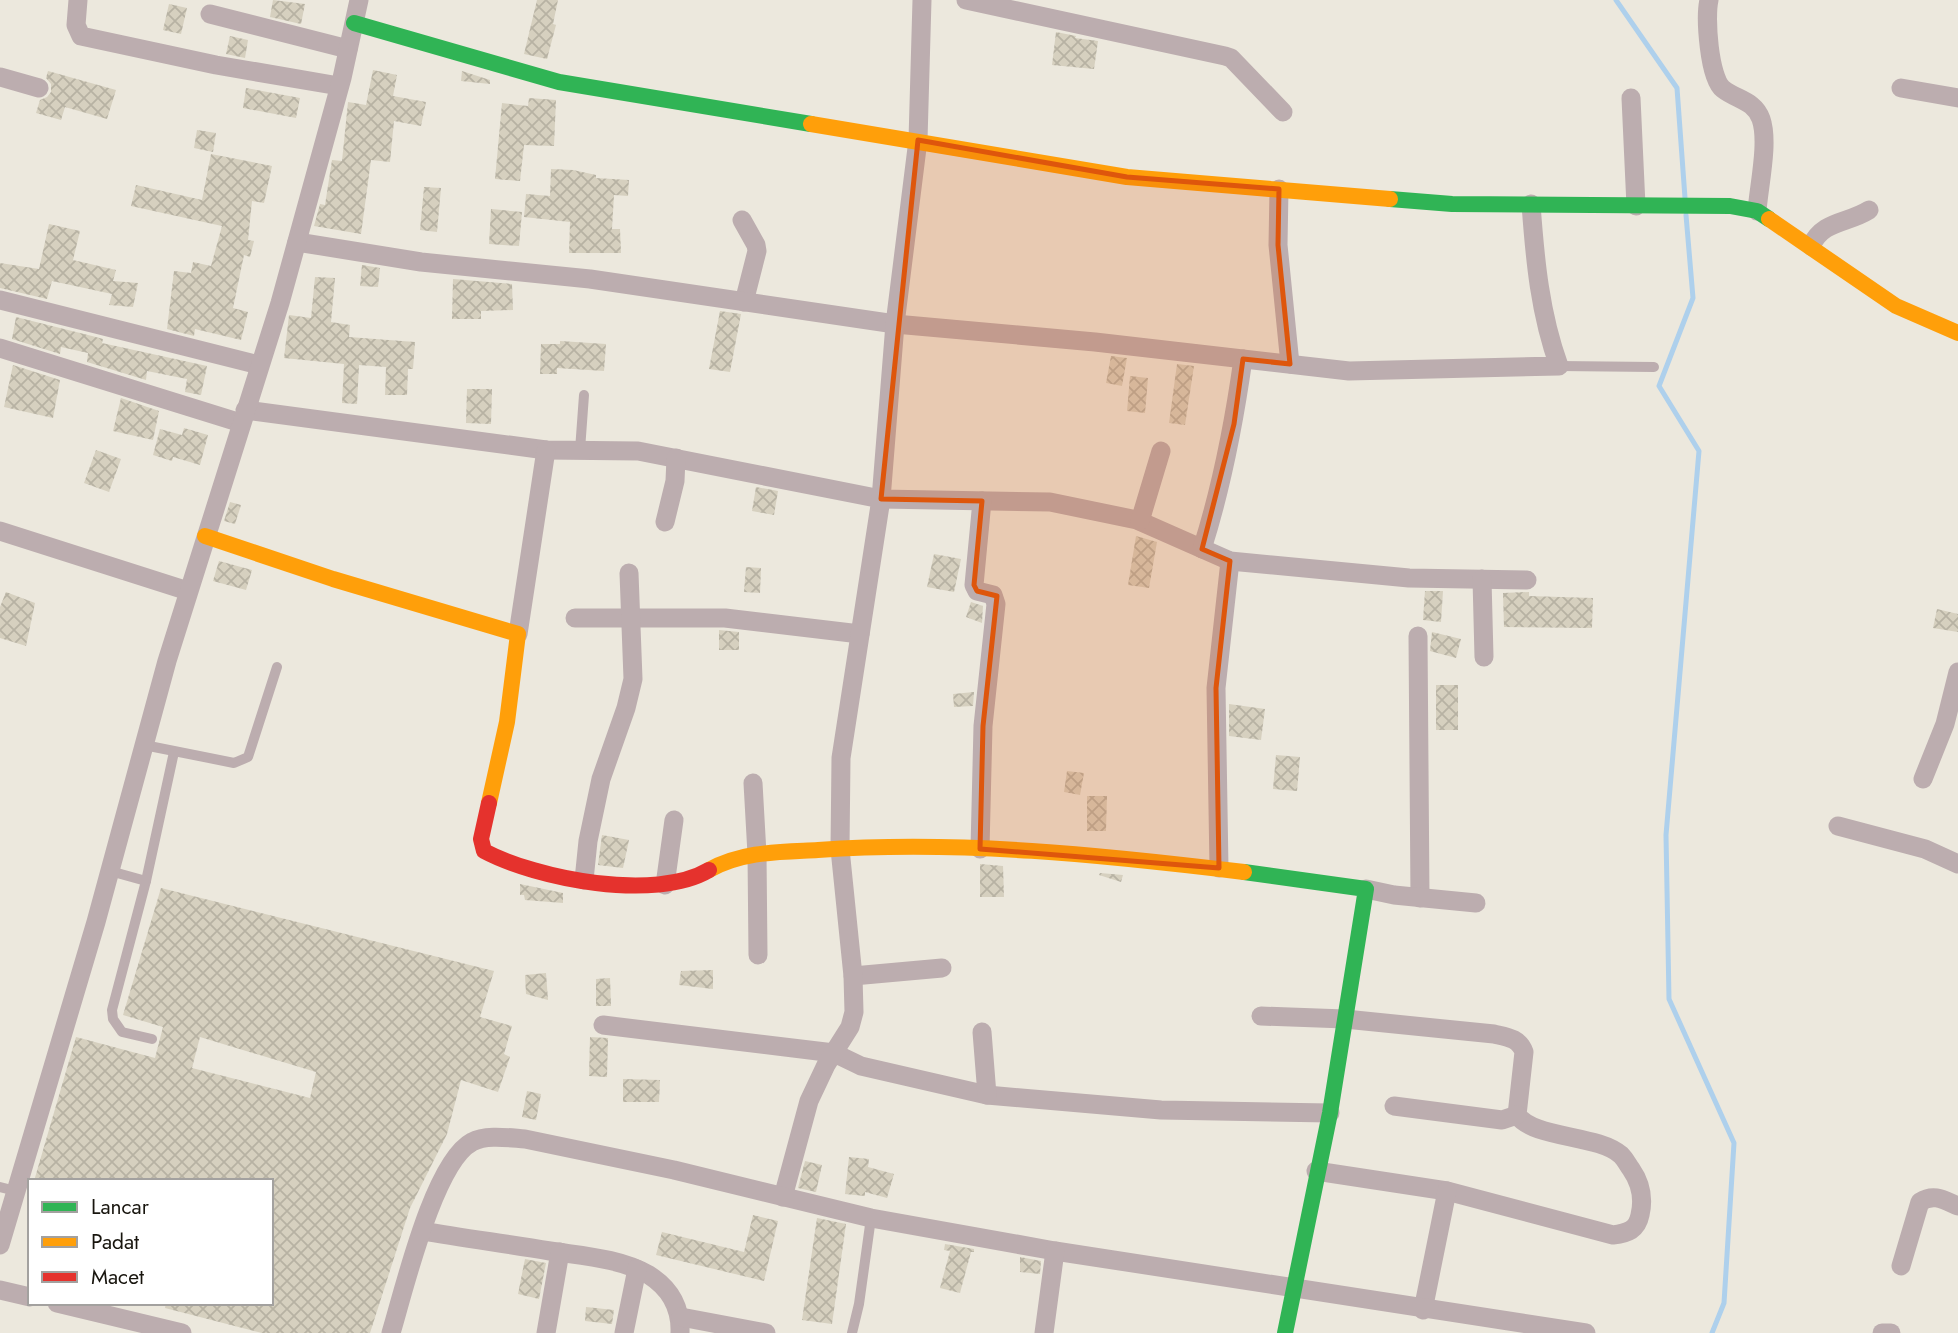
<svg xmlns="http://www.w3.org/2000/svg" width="1958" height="1333" font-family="Jost,sans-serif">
  <defs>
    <pattern id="building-cross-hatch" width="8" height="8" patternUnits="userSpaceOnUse" patternTransform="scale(1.75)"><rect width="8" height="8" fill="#d6d0bf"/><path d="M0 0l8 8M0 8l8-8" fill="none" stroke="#b7b2a3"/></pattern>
  </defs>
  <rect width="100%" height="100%" fill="#ece8dd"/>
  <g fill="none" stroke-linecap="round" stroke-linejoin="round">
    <!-- stream -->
    <g stroke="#aed0ec" stroke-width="5">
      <path d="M1616 0 1677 88 1685 198"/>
      <path d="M1686 215 1693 298 1659 386 1699 451 1666 835 1669 999 1734 1143 1724 1303 1712 1333"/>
    </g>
  </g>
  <!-- building -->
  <g fill="url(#building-cross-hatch)" fill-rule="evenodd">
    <path d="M273 0 305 4 301 24 270 17Z"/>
    <path d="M537 0H558L553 24 556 25 547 59 524 54Z"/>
    <path d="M169 4 187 8 181 34 163 30Z"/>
    <path d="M1056 32 1076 36 1075 38 1098 41 1094 69 1052 65Z"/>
    <path d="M230 36 248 40 245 58 226 54Z"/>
    <path d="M373 70 397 75 393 96 426 102 421 126 394 121 390 162 371 160 361 234 314 226 320 204 325 205 332 160 342 161 348 102 366 105Z"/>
    <path d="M48 71 116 90 107 119 65 107 61 120 36 113 40 100 47 97 51 92V84L46 78Z"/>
    <path d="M462 71 490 80V84L461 81Z"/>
    <path d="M246 88 300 98 296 118 243 108Z"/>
    <path d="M529 98 556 100 554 146 524 145 520 181 495 179 502 103 528 106Z"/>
    <path d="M197 130 216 133 213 152 194 148Z"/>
    <path d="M211 154 272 166 264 203 252 201 248 240 254 241 250 257 244 255 233 308 248 312 241 340 195 329 194 336 167 329 174 271 191 273 193 262 211 266 222 226 131 206 136 185 202 200Z"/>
    <path d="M551 169 573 170 596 175V178L629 180 628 196 614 195 612 229H620L621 253H569L570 222 524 217 526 194 550 196Z"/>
    <path d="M424 187 441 188 437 232 420 230Z"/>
    <path d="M491 209 522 212 519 246 489 244Z"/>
    <path d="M49 224 80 231 73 260 116 270 113 281 138 283 133 307 109 305 112 294 52 281 47 299 0 288V263L39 269Z"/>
    <path d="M362 265 380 268 378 287 360 286Z"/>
    <path d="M315 277 335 278 331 322 350 325 349 337 415 342 413 369H408L407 395H385L386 367 359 365 357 404 342 403 344 364 284 358 289 315 311 318Z"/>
    <path d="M453 279 512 284 513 310 481 311V319H452Z"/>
    <path d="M720 311 741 314 730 372 709 369Z"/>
    <path d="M16 317 92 336 103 339 102 343 207 366 201 395 185 392 187 379 147 371 146 380 87 362 88 353 61 347 60 354 12 339Z"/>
    <path d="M560 341 606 344 604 371 557 368V374H540L541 344H560Z"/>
    <path d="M1111 356 1127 358 1122 386 1106 383Z"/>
    <path d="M1177 364 1194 366 1185 425 1169 423Z"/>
    <path d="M13 365 60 380 53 418 4 407Z"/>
    <path d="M1130 376 1148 378 1145 413 1127 411Z"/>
    <path d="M467 389H492L491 424 466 423Z"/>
    <path d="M121 398 159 411 153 440 113 431Z"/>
    <path d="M184 428 208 435 200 465 173 457 172 461 153 455 160 429 182 435Z"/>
    <path d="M96 450 121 459 109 492 84 483Z"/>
    <path d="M756 487 778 491 774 515 752 511Z"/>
    <path d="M230 502 241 505 235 524 224 521Z"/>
    <path d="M1136 536 1157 542 1149 588 1128 585Z"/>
    <path d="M934 554 961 559 954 592 927 587Z"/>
    <path d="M219 561 252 570 246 590 213 581Z"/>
    <path d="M746 567 761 568 760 593 744 592Z"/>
    <path d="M1425 591H1443L1441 622 1423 620Z"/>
    <path d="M6 592 35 603 26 646 0 638V607Z"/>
    <path d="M1529 592V596L1593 598 1592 628 1504 627 1503 593Z"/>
    <path d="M971 602 983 606 982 623 966 617Z"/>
    <path d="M1937 609 1958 614V632L1933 628Z"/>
    <path d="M719 630 739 632V650H719Z"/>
    <path d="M1432 632 1461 639 1456 658 1430 651Z"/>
    <rect x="1436" y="685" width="22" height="45"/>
    <path d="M974 692 973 706 954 707 953 694Z"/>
    <path d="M1229 704 1265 709 1261 740 1229 736Z"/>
    <path d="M1276 755 1300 757 1297 791 1273 789Z"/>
    <path d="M1067 771 1084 773 1080 795 1064 792Z"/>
    <path d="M1087 796H1107L1106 831H1087Z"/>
    <path d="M602 835 629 840 623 868 598 865Z"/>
    <path d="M980 864 1003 866 1004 897H980Z"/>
    <path d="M1100 873 1123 875 1121 882 1099 875Z"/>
    <path d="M520 884 563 893V903L525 900 524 895H520Z"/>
    <path d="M161 888 494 971 480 1017 512 1026 504 1054 510 1057 498 1092 461 1080 447 1134 410 1208 370 1333H262L165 1308 166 1303H271V1181H34L76 1037 155 1058 163 1027 123 1015ZM200 1037 316 1072 310 1098 192 1068Z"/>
    <path d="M713 970V989L679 985 681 971Z"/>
    <path d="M546 973 548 1000 526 994 525 975Z"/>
    <path d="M610 978 611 1006H596V979Z"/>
    <path d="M590 1037 608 1038 607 1077 589 1076Z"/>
    <path d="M623 1079 660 1080 659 1102H623Z"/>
    <path d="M527 1091 541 1094 536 1120 522 1117Z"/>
    <path d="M849 1157 869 1159 868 1167 894 1174 887 1198 865 1192V1196L845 1194Z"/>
    <path d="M805 1161 822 1165 816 1192 798 1188Z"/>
    <path d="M753 1215 778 1221 764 1281 656 1255 662 1232 744 1252Z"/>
    <path d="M817 1218 846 1224 832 1324 802 1320Z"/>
    <path d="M945 1244 974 1249V1252H971L960 1293 940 1288 950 1251 944 1250Z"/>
    <path d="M1020 1257 1041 1261 1040 1274 1020 1272Z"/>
    <path d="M525 1259 546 1263 539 1299 518 1294Z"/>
    <path d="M586 1307 614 1310 612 1324 585 1321Z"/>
  </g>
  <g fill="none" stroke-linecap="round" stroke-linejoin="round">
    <!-- lane -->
    <g stroke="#bcadaf" stroke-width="10">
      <path d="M1559 366 1654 367"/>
      <path d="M580 450 584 395"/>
      <path d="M144 745 234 763 248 757 277 667"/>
      <path d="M110 871 146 881 112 1010 113 1019 122 1032 152 1039"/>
      <path d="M146 881 174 752"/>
      <path d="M0 1187 16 1191"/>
      <path d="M852 1333 859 1304 871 1218"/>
    </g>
    <!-- street -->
    <g stroke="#bcadaf" stroke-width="19">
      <path d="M78 0 76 25 81 36 216 65 339 86"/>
      <path d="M966 0 1225 56 1231 58 1283 112"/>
      <path d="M1709 0C1705 17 1709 78 1723 89 1737 100 1754 100 1761 119 1769 142 1759 185 1757 211"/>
      <path d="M210 14 348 49"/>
      <path d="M0 77 39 88"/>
      <path d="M1901 88 1958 98"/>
      <path d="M1631 98 1636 206"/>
      <path d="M1279 189 1278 245 1290 364"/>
      <path d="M742 220 756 245 757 251 744 302"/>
      <path d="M297 242 421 262 590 279 895 324 1095 342 1349 371 1559 366C1540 314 1535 260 1531 204"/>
      <path d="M1811 246C1823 220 1847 224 1869 210"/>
      <path d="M0 300 259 365"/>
      <path d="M0 348 241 423"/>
      <path d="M245 410 546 450 638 451 881 499 1050 502 1137 520 1230 561 1409 578 1527 580"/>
      <path d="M1140 521 1161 451"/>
      <path d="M665 522 675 481 676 458"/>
      <path d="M0 531 188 591"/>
      <path d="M1202 549C1222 486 1234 423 1243 359"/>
      <path d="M1482 579 1484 657"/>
      <path d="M575 618H725L860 634"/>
      <path d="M518 634 546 450"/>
      <path d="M1418 636 1420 898"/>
      <path d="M1923 779 1945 724 1958 672"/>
      <path d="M753 783 757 854 758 955"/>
      <path d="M1838 826 1925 849 1958 864"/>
      <path d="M980 849 983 726 996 604 993 595 977 591 974 585 982 501"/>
      <path d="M1219 868 1216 688 1230 561"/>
      <path d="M584 880 588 841 601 779 626 708 633 679 629 573"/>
      <path d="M665 885 674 820"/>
      <path d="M1366 889 1394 895 1476 903"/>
      <path d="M853 976 942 968"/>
      <path d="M1261 1016 1345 1019 1494 1034C1507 1037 1519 1038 1524 1052L1517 1115C1534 1139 1597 1134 1621 1155 1625 1159 1628 1165 1631 1169 1640 1182 1644 1198 1640 1215 1637 1230 1628 1233 1613 1235L1447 1191 1316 1171"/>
      <path d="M603 1025 834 1053 861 1066 987 1095 1161 1110 1330 1113"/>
      <path d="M982 1032 987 1095"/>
      <path d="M1394 1106 1502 1120 1517 1115"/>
      <path d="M783 1197 809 1101 826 1065 850 1027 854 1012 853 976 840 849 841 758 881 499 895 324 918 140 922 0"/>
      <path d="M422 1231C464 1238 507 1244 550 1251 582 1256 620 1258 649 1275 671 1289 681 1308 680 1333"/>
      <path d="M0 1245 96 922 167 661 280 303 342 78 359 0"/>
      <path d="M1901 1266 1920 1202C1934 1193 1944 1200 1958 1206"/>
      <path d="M0 1290 30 1297"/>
      <path d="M57 1303 182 1333"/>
      <path d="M1423 1310 1447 1191"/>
      <path d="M681 1317 766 1333"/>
      <path d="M391 1333C404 1290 434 1162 472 1142 486 1134 510 1138 525 1139L674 1170 871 1218 1055 1251 1586 1333"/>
      <path d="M546 1333 560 1252"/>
      <path d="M624 1333 637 1269"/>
      <path d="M1044 1333 1055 1251"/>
      <path d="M1882 1333H1891"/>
    </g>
    <!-- fast -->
    <g stroke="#30b455" stroke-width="16">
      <path d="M354 23 559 82 811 124"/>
      <path d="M1390 199 1452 204 1730 206 1757 211 1769 219"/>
      <path d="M1244 872 1366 889 1330 1113 1285 1333"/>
    </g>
    <!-- slow -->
    <g stroke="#ff9f0a" stroke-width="16">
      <path d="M811 124 1127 177 1390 199"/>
      <path d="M1769 219 1896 306 1958 333"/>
      <path d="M205 536 333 579 518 634 507 722 489 803"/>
      <path d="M709 870C743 851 781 852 818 850 961 840 1103 855 1244 872"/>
    </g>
    <!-- jam -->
    <path stroke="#e5322d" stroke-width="16" d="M489 803 481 839 484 851C537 879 655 902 709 870"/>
  </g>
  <!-- marked area -->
  <path fill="#de560c" fill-opacity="0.2" stroke="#de560c" stroke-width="5" stroke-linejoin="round" d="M918 140 1127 177 1279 189 1278 245 1290 364 1243 359 1234 424 1202 549 1230 561 1216 688 1219 868 980 849 983 726 997 596 977 591 974 585 982 501 881 499Z"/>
  <!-- legend -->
  <rect x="28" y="1179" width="245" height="126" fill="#ffffff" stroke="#a3a19f" stroke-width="2"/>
  <rect x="42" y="1202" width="35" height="10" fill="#30b455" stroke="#a3a19f" stroke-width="2"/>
  <text x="91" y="1214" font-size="21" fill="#18150e">Lancar</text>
  <rect x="42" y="1237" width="35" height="10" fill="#ff9f0a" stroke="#a3a19f" stroke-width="2"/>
  <text x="91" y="1249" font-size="21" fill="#18150e">Padat</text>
  <rect x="42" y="1272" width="35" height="10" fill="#e5322d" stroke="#a3a19f" stroke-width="2"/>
  <text x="91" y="1284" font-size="21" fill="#18150e">Macet</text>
</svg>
